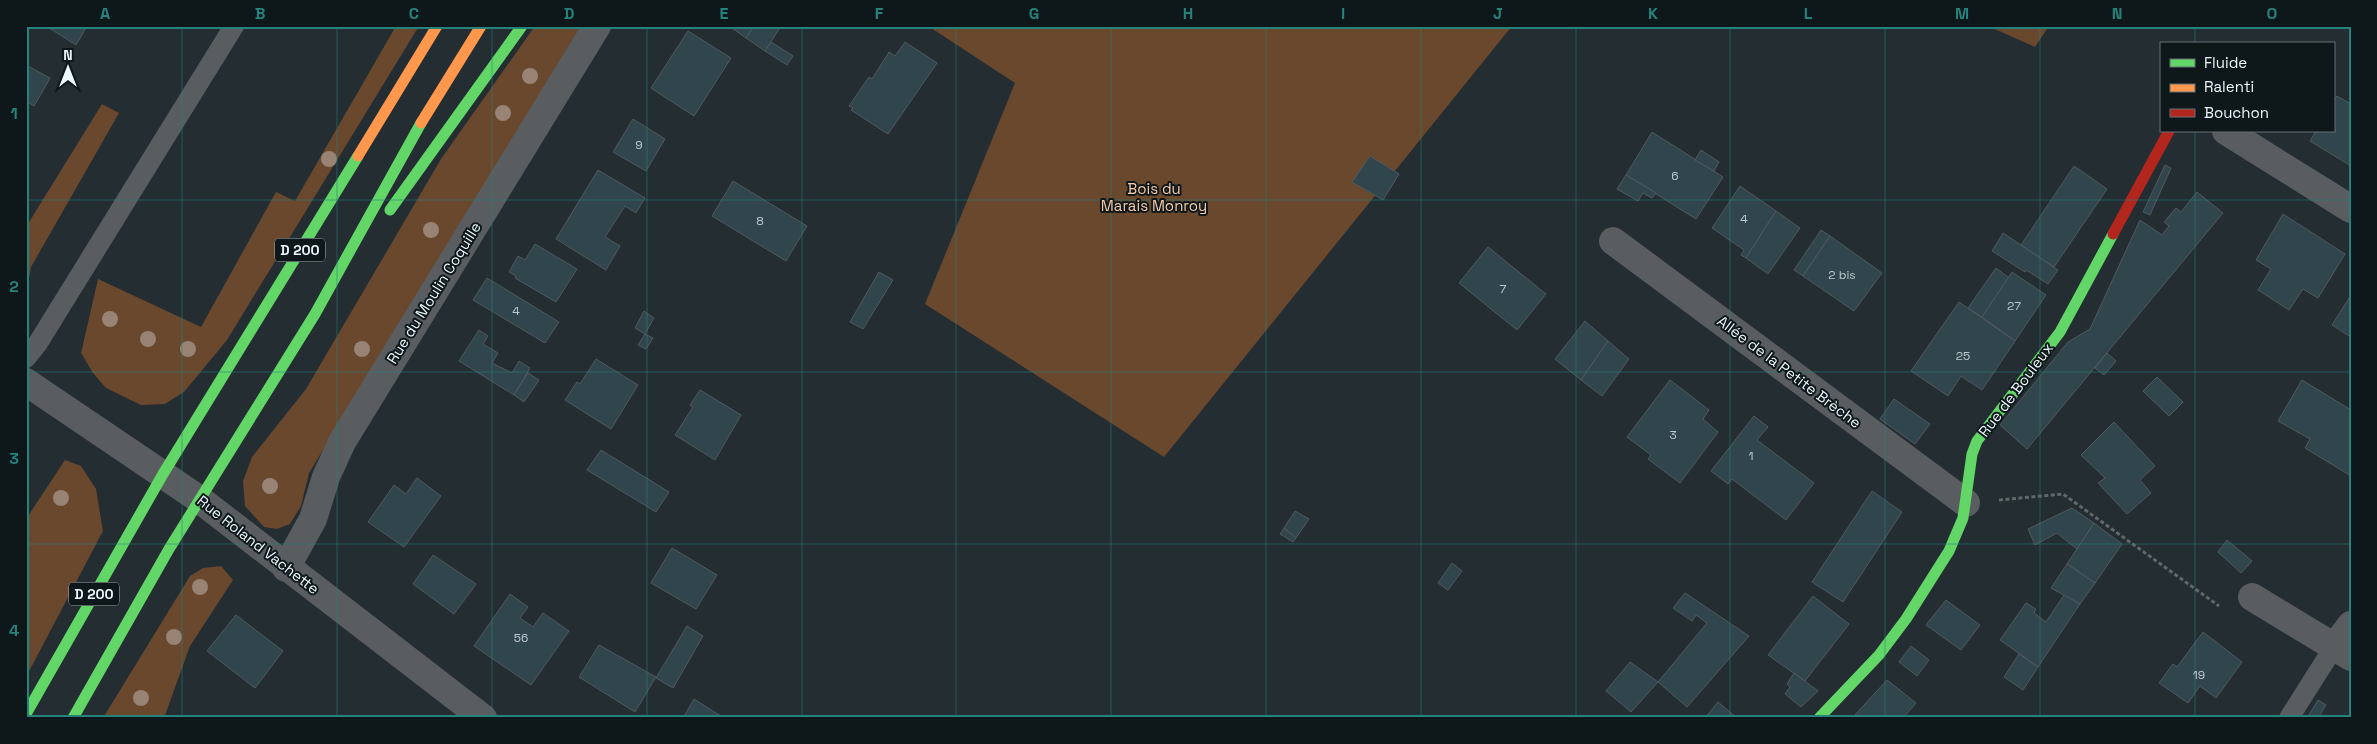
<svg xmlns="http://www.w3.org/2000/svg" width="2377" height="744" font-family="'Space Grotesk',sans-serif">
  <rect width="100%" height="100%" fill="#232d32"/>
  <!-- green -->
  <g fill="#69482e">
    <path d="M396 26H419L227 340 184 392 165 404 141 405 106 388 93 373 81 353 98 279 201 327 276 192 295 201Z"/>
    <path d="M535 26H581L309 473 301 506 290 524 277 529 264 527 245 506 243 481 252 457 306 389 441 159Z"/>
    <path d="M928 26H1512L1164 457 925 304 1015 83Z"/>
    <path d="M1988 26H2049L2035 47Z"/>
    <path d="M102 104 119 113 31 267 26 294V227Z"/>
    <path d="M65 460 81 466 96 489 103 531 26 677V519Z"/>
    <path d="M221 566 233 580 190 646 164 718H103L190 576 203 568Z"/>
  </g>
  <!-- building -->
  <g fill="#31454c" stroke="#515a5e">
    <path d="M46 26H87L76 45Z"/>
    <path d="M729 26H754L746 38Z"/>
    <path d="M754 26H781L765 51 746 38Z"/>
    <path d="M688 31 731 58 694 116 651 88Z"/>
    <path d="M771 42 793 56 787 65 765 51Z"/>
    <path d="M905 42 937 63 888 134 851 110 853 108 849 106 869 77 872 79 889 52 895 56Z"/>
    <path d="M26 65 50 78 34 106 26 101Z"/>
    <path d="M2337 96 2351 104V166L2310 141 2316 131H2333V102Z"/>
    <path d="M633 119 665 139 646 171 613 152Z"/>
    <path d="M1652 132 1723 177 1696 219 1626 175Z"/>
    <path d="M1701 150 1719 162 1714 171 1695 160Z"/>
    <path d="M1370 156 1399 174 1383 200 1352 182Z"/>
    <path d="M2165 165 2171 168 2150 215 2143 212Z"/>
    <path d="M2074 166 2107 189 2054 267 2021 245Z"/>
    <path d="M598 170 645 198 636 213 625 206 605 237 620 246 606 270 556 239Z"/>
    <path d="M1626 175 1656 193 1652 198 1643 193 1638 201 1617 189Z"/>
    <path d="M733 181 807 226 786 261 712 216Z"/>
    <path d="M1740 186 1776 211 1746 258 1741 255 1744 250 1712 228Z"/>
    <path d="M2197 192 2223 213 2027 449 2000 425 2068 342 2090 329 2140 220 2162 235 2169 226 2164 222 2176 208 2181 212Z"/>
    <path d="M1776 211 1800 228 1768 274 1746 258Z"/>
    <path d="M2283 214 2345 254 2318 298 2303 289 2289 310 2258 290 2271 269 2256 260Z"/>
    <path d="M1821 230 1830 236 1803 276 1794 270Z"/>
    <path d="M2003 233 2058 270 2048 284 2026 270 2025 272 1992 251Z"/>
    <path d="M1830 236 1882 273 1854 311 1803 276Z"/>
    <path d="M535 244 577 269 556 302 515 278 516 276 509 272 518 256 525 260Z"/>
    <path d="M1488 247 1546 294 1517 330 1459 283Z"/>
    <path d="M1996 268 2009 278 1982 317 1968 308Z"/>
    <path d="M879 272 893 280 863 329 850 322Z"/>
    <path d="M2012 272 2046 295 2015 341 1982 317Z"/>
    <path d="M487 278 559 322 545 343 473 300Z"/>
    <path d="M2351 295V337L2332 325Z"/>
    <path d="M1959 302 2015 341 1982 390 1961 376 1948 396 1911 371Z"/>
    <path d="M644 311 654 318 645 334 635 328Z"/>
    <path d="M1585 321 1608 341 1581 380 1555 359Z"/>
    <path d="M479 330 488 336 483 344 498 353 492 363 512 373 519 361 530 368 514 395 459 361Z"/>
    <path d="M645 334 653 338 646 349 638 345Z"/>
    <path d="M1608 341 1629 359 1602 396 1581 380Z"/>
    <path d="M2107 353 2116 361 2104 375 2095 368Z"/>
    <path d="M596 359 638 385 611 429 565 400 577 382 580 384Z"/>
    <path d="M528 373 539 380 524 402 514 395Z"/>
    <path d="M2157 377 2183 402 2169 416 2143 391Z"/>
    <path d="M1670 380 1709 410 1703 419 1718 432 1680 483 1648 459 1651 455 1627 437Z"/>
    <path d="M2302 380 2351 410V476L2305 448 2310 439 2278 421Z"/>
    <path d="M700 390 741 415 715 460 675 435 693 407 690 405Z"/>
    <path d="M1894 399 1930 424 1915 444 1880 419Z"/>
    <path d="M1754 416 1768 427 1757 440 1814 483 1786 520 1732 479 1728 484 1711 471Z"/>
    <path d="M2114 422 2155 466 2140 480 2151 493 2127 514 2098 483 2105 478 2081 455Z"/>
    <path d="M601 450 669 492 656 512 587 470Z"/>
    <path d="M417 478 441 496 404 547 368 522 394 485 406 494Z"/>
    <path d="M1872 491 1902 512 1843 602 1812 582Z"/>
    <path d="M2072 508 2094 523 2077 549 2057 533 2035 545 2028 529Z"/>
    <path d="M1295 511 1309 519 1296 538 1284 528Z"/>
    <path d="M2094 523 2122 544 2095 583 2067 564Z"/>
    <path d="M1284 528 1296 538 1293 542 1280 534Z"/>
    <path d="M2227 540 2252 561 2241 573 2218 552Z"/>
    <path d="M672 548 717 575 696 609 651 583Z"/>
    <path d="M433 555 476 584 454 614 413 584Z"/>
    <path d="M1452 563 1462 571 1448 590 1438 583Z"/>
    <path d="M2067 564 2095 583 2080 604 2051 588Z"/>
    <path d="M1685 593 1749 636 1687 707 1658 682 1707 623 1696 615 1692 621 1673 608Z"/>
    <path d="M510 594 528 607 520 618 533 627 543 613 569 631 531 685 474 646Z"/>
    <path d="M2064 595 2080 604 2038 667 2000 640 2026 603 2036 609 2034 613 2046 622Z"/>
    <path d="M1813 596 1849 624 1805 681 1768 655Z"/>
    <path d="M1946 600 1980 625 1961 650 1926 625Z"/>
    <path d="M236 615 283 651 255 688 207 651Z"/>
    <path d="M687 626 703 636 673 688 656 678Z"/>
    <path d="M2203 632 2242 662 2216 698 2200 686 2188 703 2159 683 2173 664 2177 667Z"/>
    <path d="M599 645 656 677 635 712 579 677Z"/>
    <path d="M1911 646 1929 660 1917 676 1899 662Z"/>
    <path d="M2019 654 2038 667 2023 690 2004 677Z"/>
    <path d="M1630 662 1658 682 1631 712 1606 691Z"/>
    <path d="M1794 673 1818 691 1801 707 1785 694 1790 687 1787 684Z"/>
    <path d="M1887 680 1916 703 1903 718H1856L1854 716Z"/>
    <path d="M694 699 724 718H683Z"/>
    <path d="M2318 700 2326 705 2318 718H2307Z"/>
    <path d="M1718 702 1737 718H1705Z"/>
  </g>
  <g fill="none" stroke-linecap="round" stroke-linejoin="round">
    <!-- path -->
    <path stroke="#626769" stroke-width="3" stroke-dasharray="4 2.5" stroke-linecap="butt" d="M1999 500 2063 494 2219 606"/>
    <!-- lane -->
    <g stroke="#595d60" stroke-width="20">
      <path d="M26 358 38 343 234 26"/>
      <path d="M2289 718 2334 647"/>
    </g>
    <!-- street -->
    <g stroke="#595d60" stroke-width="28">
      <path d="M2226 131 2351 209"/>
      <path d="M1613 241 1966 503"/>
      <path d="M26 382 199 499 483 718"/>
      <path d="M286 568 313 519 326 477 342 442 597 26"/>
      <path d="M2252 597 2351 657"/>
      <path d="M2334 647 2351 625"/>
    </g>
    <!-- fast -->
    <g stroke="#63d668" stroke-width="11">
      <path d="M390 210 522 26"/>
      <path d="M26 714 163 474 358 156"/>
      <path d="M73 718 169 549 315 314 421 123"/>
      <path d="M1819 718 1879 655 1906 619 1949 551 1963 518 1972 454 1977 441 2060 332 2113 234"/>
    </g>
    <!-- slow -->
    <g stroke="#ff974d" stroke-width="11">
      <path d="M421 123 481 26"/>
      <path d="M358 156 437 26"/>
    </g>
    <!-- jam -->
    <path stroke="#b3261e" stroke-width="11" d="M2113 234 2169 131"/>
  </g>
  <!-- trees -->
  <g fill="#988374">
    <circle cx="530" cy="76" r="8"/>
    <circle cx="503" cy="113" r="8"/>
    <circle cx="329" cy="159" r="8"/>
    <circle cx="431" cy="230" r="8"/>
    <circle cx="110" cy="319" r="8"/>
    <circle cx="148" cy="339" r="8"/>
    <circle cx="188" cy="349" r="8"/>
    <circle cx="362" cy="349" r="8"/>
    <circle cx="270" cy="486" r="8"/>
    <circle cx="61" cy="498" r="8"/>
    <circle cx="200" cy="587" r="8"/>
    <circle cx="174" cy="637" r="8"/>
    <circle cx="141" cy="698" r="8"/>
  </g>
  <!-- grid -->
  <path fill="none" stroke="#25837c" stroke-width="1" stroke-opacity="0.55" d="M182 26V718M337 26V718M492 26V718M647 26V718M802 26V718M956 26V718M1111 26V718M1266 26V718M1421 26V718M1576 26V718M1730 26V718M1885 26V718M2040 26V718M2195 26V44M2195 131V718M26 200H2351M26 372H2351M26 544H2351"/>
  <g text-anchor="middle" stroke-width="4" stroke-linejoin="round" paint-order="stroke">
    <!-- number labels -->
    <g font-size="12" fill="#bccacf">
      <text x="639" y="149">9</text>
      <text x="1675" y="180">6</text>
      <text x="1744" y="223">4</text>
      <text x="760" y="225">8</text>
      <text x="1842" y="279">2 bis</text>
      <text x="1503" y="293">7</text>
      <text x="2014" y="310">27</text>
      <text x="516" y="315">4</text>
      <text x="1963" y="360">25</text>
      <text x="1673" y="439">3</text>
      <text x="1751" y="460">1</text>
      <text x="521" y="642">56</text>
      <text x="2199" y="679">19</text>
    </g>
    <!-- shield labels -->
    <g fill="#0e171a" stroke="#a8b3b8" stroke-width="1">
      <rect x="275" y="238.5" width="50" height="23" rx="4"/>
      <rect x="69" y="582.5" width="50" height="23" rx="4"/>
    </g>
    <g font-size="14" font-weight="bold" fill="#eaf6fb">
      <text x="300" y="255">D 200</text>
      <text x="94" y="599">D 200</text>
    </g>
    <!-- park labels -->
    <g font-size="15" fill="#f7caaa" stroke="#0e171a">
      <text x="1154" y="194">Bois du<tspan x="1154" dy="17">Marais Monroy</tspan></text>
    </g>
    <!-- street labels -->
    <g font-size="15" fill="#eaf6fb" stroke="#0e171a">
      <text transform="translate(434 293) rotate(-58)" y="5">Rue du Moulin Coquille</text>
      <text transform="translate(1789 372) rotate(37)" y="5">Allée de la Petite Brèche</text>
      <text transform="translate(2016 390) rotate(-53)" y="5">Rue de Bouleux</text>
      <text transform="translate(258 545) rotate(38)" y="5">Rue Roland Vachette</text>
    </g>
  </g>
  <!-- border -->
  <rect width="2377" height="744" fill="none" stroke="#0e171a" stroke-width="55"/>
  <!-- legend -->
  <rect x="2160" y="42" width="175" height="90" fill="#0e171a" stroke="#667074"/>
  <rect x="2170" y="59" width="25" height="8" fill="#63d668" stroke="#667074"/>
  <text x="2204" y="68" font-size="15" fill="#eaf6fb">Fluide</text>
  <rect x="2170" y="84" width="25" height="8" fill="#ff974d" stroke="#667074"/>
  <text x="2204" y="92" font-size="15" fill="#eaf6fb">Ralenti</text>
  <rect x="2170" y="109" width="25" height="8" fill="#b3261e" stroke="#667074"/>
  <text x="2204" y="118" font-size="15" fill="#eaf6fb">Bouchon</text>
  <!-- north arrow -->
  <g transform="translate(68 68)" stroke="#0e171a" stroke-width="4" paint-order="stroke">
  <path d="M0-4L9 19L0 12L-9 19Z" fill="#eaf6fb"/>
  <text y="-8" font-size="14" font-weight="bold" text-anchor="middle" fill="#eaf6fb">N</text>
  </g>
  <rect x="28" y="28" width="2322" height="688" fill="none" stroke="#25837c" stroke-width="2"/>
  <g font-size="16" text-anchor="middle" font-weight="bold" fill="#25837c">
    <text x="105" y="19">A</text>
    <text x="260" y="19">B</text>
    <text x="414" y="19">C</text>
    <text x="569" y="19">D</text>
    <text x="724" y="19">E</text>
    <text x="879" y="19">F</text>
    <text x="1034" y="19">G</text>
    <text x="1188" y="19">H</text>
    <text x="1343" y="19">I</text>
    <text x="1498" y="19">J</text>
    <text x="1653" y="19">K</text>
    <text x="1808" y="19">L</text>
    <text x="1962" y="19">M</text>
    <text x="2117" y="19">N</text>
    <text x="2272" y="19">O</text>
    <text x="14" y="119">1</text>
    <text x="14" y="292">2</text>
    <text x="14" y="464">3</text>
    <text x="14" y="636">4</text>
  </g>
</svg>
